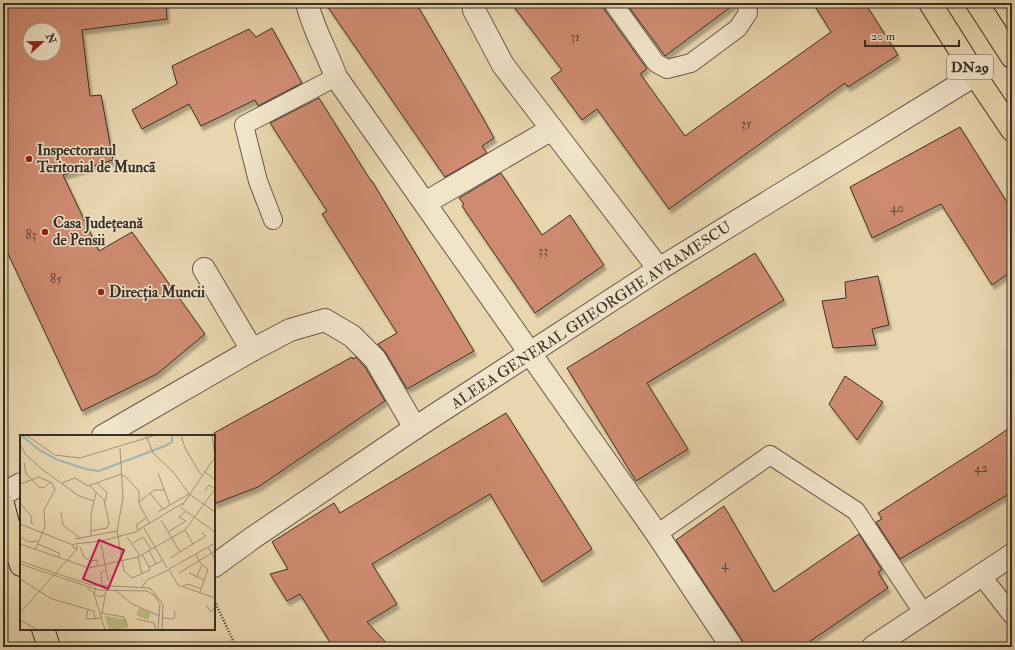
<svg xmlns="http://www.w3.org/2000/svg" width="1015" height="650" font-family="'IM FELL Double Pica',serif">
  <defs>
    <filter id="shadow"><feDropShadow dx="2.5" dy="4.5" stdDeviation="1" flood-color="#0004"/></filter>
  </defs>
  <rect width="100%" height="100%" fill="#e9d6af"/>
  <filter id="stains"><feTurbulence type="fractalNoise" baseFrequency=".005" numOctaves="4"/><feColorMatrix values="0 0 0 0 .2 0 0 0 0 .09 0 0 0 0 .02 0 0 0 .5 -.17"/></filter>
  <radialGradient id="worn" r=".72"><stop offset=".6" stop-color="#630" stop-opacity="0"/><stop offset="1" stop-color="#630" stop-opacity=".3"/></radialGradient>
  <!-- building -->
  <g fill="#ce8b71" stroke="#393026" fill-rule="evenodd" filter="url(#shadow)">
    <path d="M3 3H166L167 19 82 30 90 96 101 95 113 160 63 175 99 251 132 232 205 334 157 374 82 411 3 243V120L4 101H8L3 57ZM30 30H54V54H30Z"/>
    <path d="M325 3H416L483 118 494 138 482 146 487 153 445 177Z"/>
    <path d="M511 3H603L604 9 647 69 641 73V75L685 136 831 32 813 3H865L898 55 848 87 845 83 669 209 597 109 582 120 551 78 562 70Z"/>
    <path d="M626 3H736L665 56Z"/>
    <path d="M272 28 302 83 258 106 255 100 201 126 189 104 142 129 132 110 177 84 172 66 249 29 256 37Z"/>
    <path d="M319 98 371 181H372L474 351 407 389 386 353 378 344 397 333 322 214 327 211 270 123Z"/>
    <path d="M960 127 1012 210V271L992 285 941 204 872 238 850 187Z"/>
    <path d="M501 173 542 235 570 215 604 265 535 313 462 206 464 204 459 198Z"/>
    <path d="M755 253 784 300 647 383 688 449 636 481 567 368Z"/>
    <path d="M878 276 889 325 872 329 876 345 833 348 822 301 846 298 845 282Z"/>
    <path d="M352 357 353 359 356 357 365 367 385 401 258 487 214 504V433Z"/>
    <path d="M845 376 883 402 857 440 829 404Z"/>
    <path d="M506 413 592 549 542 582 490 494 372 564 397 604 367 622 390 647H333L300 594 287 601 270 574 288 569 272 542 334 503 340 513Z"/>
    <path d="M1012 426V492L900 559 876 522 882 519 878 513 989 442Z"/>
    <path d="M724 506 774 592 859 534 882 570 878 572 888 588 806 644 799 647H745L742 640 676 540Z"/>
  </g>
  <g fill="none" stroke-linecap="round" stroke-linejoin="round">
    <defs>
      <g id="lane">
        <path d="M613 3 656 63 667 69 691 63 738 28 748 13 747 3"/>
        <path d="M273 220 258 181 244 125 336 77"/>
        <path d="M657 534 770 455 856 511 924 614"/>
        <path d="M981 575 1012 615"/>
      </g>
      <g id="street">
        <path d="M307 3C313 29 327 52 336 77L657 534 732 647"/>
        <path d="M552 129 659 269"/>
        <path d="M425 203 552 129 503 65 474 10 473 3"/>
        <path d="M204 269 252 350"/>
        <path d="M103 436 252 350 290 330 325 320 352 336 375 359 415 428"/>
        <path d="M3 494 21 484"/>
        <path d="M214 566 254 537 415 428 659 269 975 75"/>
        <path d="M873 647 1012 555"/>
      </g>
      <g id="primary">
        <path d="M930 3 961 52 975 75 1012 130"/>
        <path d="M977 3 1012 57"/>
        <path d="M3 504 11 535 21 565"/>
        <path d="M43 629 49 647"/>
      </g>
    </defs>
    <!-- lane casing -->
    <use href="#lane" stroke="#655a48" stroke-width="20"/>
    <!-- street casing -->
    <use href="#street" stroke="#655a48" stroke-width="24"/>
    <!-- primary casing -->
    <use href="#primary" stroke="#393026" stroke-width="24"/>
    <!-- path -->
    <path stroke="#393026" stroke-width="2.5" stroke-dasharray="1 2" stroke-linecap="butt" d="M214 592 215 602 236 647"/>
    <!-- lane -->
    <use href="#lane" stroke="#f1e4cb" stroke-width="18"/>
    <!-- street -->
    <use href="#street" stroke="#f1e4cb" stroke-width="22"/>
    <!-- primary -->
    <use href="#primary" stroke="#e9d6af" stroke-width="22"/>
  </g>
  <!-- markers -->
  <g fill="#8f2418" stroke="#f1e4cb" stroke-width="1.5">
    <circle cx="29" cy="159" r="4"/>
    <circle cx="45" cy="232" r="4"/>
    <circle cx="101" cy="292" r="4"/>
  </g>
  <g text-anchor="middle" stroke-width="3" stroke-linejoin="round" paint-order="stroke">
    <!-- number labels -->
    <g font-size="13" fill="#5e4739">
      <text x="575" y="41">31</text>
      <text x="746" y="128">35</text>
      <text x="897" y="212">40</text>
      <text x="31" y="239">83</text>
      <text x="543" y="255">33</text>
      <text x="56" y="283">85</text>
      <text x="981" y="472">42</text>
      <text x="725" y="569">4</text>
    </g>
    <!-- shield labels -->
    <rect fill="#f1e4cb" stroke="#706658" stroke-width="1" x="947" y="55" width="46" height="24" rx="3"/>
    <g font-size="14" font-weight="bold" fill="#393026">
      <text x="970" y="72">DN29</text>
    </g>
    <!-- poi labels -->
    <g font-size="15" font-weight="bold" fill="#393026" stroke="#f1e4cb" text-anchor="start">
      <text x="37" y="155">Inspectoratul<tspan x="37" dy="17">Teritorial de Muncã</tspan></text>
      <text x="53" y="228">Casa Județeană<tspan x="53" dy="17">de Pensii</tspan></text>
      <text x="109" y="297">Direcția Muncii</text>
    </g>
    <!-- street labels -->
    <g font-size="15" fill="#393026" stroke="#f1e4cb">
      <text transform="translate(591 315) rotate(-33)" y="5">ALEEA GENERAL GHEORGHE AVRAMESCU</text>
    </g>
  </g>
  <!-- overview -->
  <g transform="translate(20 435)">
    <rect width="195" height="195" fill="#e9d6af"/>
    <path d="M119 173 131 178 128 185 116 180ZM85 181 105 184 108 193 89 195Z" fill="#bebc86"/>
    <path fill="none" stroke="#9eb6b7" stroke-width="2" d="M1 0 19 15 38 25 66 34 79 36 145 11 152 7V0"/>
    <path fill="none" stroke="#a39478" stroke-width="1" d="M6 0 35 20 60 23 136 0M126 0 133 18 154 38 169 59 195 77M161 0 165 13 181 40M192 0 195 22M0 9 5 19 23 35 59 61 74 66M100 13 103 63 97 96 104 136 112 143 130 135 129 132 136 129M4 27 6 39 19 52 23 53 31 47M184 36 195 45M138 38 150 70M102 41H105L119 56V69L130 89M42 48 55 43 68 51 101 39M77 48 87 58 85 67M0 49 19 42 32 48M70 51 84 65 89 88 87 93 71 96M0 56V75M185 56 189 50 195 54M130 58 143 74M119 67 134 55H144M0 68 12 82 11 88 14 89M162 71 195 22M160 72 195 97M41 77 43 90 61 104M138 77 169 59M141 85 160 117M0 89 53 110M124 93 147 133M118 95 116 90 126 83M148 97 166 86 159 82 165 77M0 101 8 107 19 106M71 101V79L76 58M107 102 120 121M55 104 97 96M81 108 88 145M113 108 123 102 131 114M0 109 69 133 118 122 165 95 195 54M18 109 39 118V123M173 109 186 101 182 98M57 110V114L53 113 54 109 82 106 115 97 163 68M60 112 64 122 70 126 77 125 78 131M188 112 195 124M15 115 25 92 24 75 35 55 32 48M129 115 136 129 143 125M122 119 129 132M176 119 180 128 188 134 180 157M118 122 122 139M150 123 173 109 165 95M0 126 71 150 130 153 143 169 142 195M0 129 78 155 127 156 135 161 140 169 138 195M149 135 158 150 195 163M144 137 195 108M159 138 195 116M169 138 184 145M176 143 182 130M0 144 32 164 74 176 75 185M163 151 168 149 181 154M76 152 74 159 85 195M82 152 81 137 86 135M122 152 127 145 146 136M67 153 79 162 85 160M96 156 112 169 140 181M186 170 191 177 195 172M68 175 66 184 82 183M0 178 57 114M80 178 104 182 108 192M82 179 86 155M143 183 154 184 155 176M117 184 134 188 136 195M0 185 18 195"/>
    <path fill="#c2185b" fill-opacity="0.15" stroke="#c2185b" stroke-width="2" d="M79 105 104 115 88 154 63 144Z"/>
    <rect width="195" height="195" fill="none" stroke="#393026" stroke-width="2"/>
  </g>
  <!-- margin -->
  <rect width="1015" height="650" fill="none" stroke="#e9d6af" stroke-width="16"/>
  <rect x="4" y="4" width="1007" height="642" fill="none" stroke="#393026" stroke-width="2"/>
  <rect x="8" y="8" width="999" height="634" fill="none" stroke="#393026"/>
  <!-- north arrow -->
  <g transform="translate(42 42) rotate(68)"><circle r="19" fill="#f1e4cb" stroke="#a79c89"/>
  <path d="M0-3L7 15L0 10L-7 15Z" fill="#8f2418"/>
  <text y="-6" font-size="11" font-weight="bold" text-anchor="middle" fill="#393026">N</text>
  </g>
  <!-- scale -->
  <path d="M865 40v6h94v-6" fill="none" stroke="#393026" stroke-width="2"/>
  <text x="871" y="40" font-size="12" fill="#393026" stroke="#f1e4cb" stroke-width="3" paint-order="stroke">20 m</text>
  <rect width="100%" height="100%" filter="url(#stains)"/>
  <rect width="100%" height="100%" fill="url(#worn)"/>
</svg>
